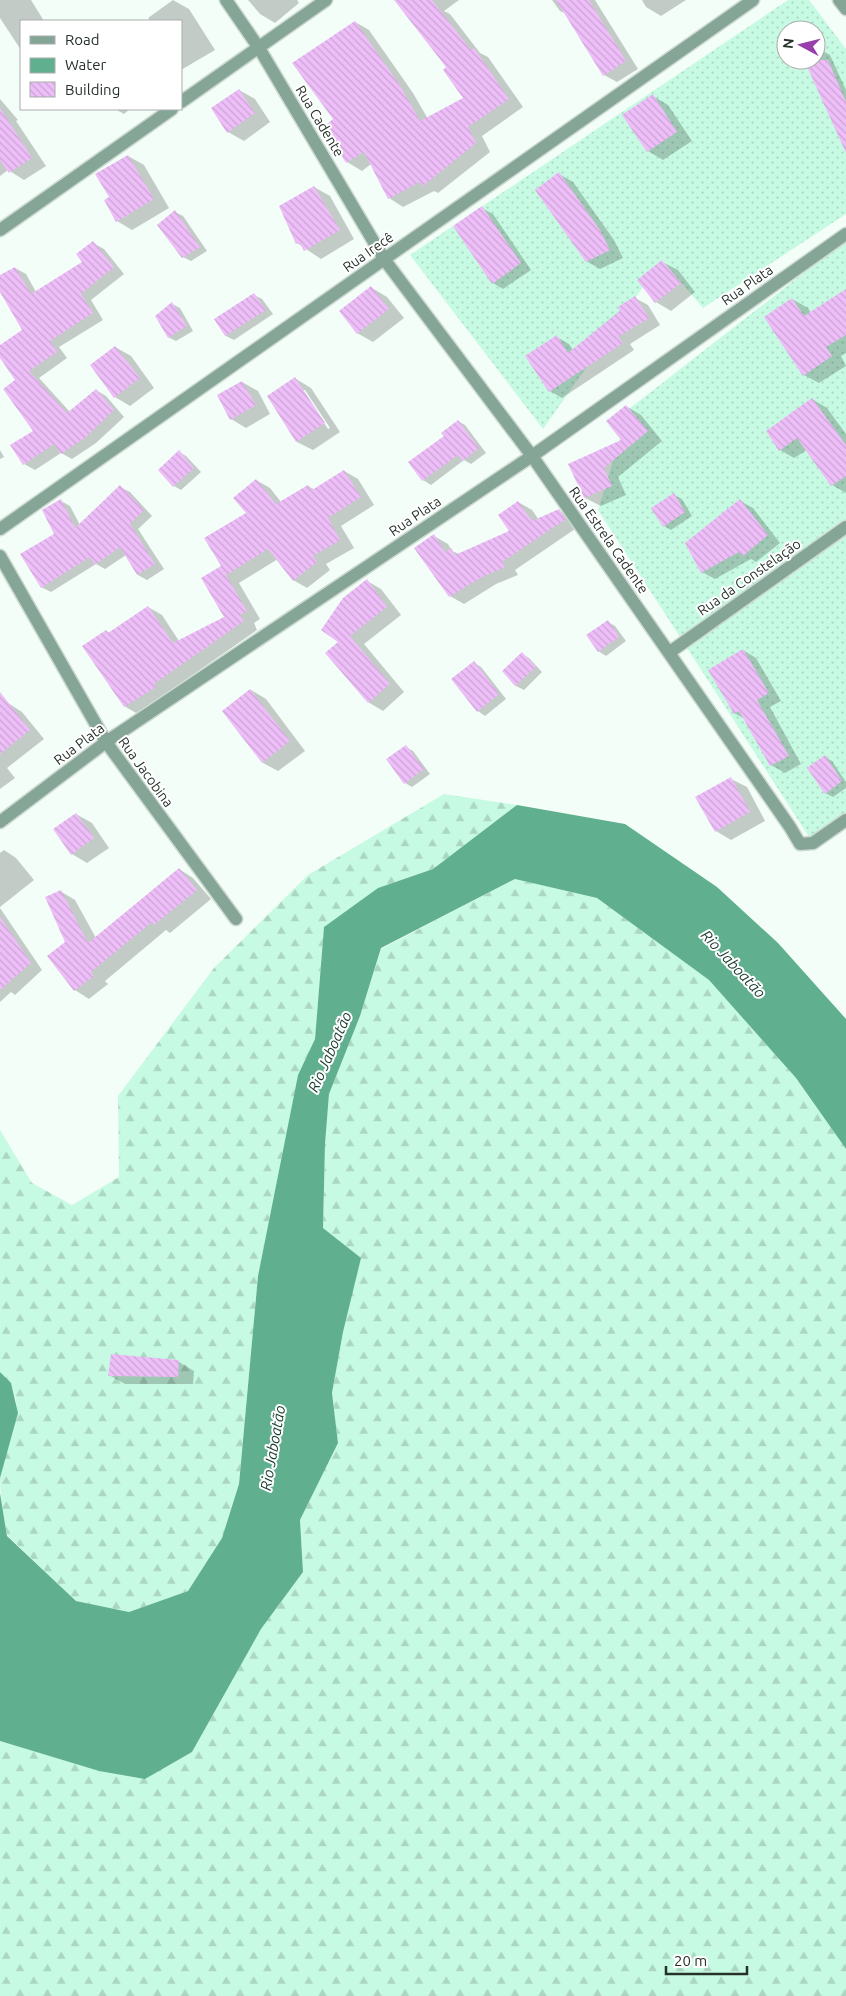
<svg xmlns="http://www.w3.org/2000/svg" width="846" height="1996" font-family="Ubuntu,sans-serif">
  <defs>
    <pattern id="grass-dots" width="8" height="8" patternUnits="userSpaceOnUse" patternTransform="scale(1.25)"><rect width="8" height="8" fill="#c7fae2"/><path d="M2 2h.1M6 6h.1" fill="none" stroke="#abd7c2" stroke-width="1.8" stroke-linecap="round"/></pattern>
    <pattern id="forest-firs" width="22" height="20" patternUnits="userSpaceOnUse" patternTransform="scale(1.25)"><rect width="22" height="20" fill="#c7fae2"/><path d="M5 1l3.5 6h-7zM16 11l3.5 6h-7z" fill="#abd7c2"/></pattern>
    <pattern id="building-back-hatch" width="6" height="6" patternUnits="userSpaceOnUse" patternTransform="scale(1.25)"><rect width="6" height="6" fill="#eebef8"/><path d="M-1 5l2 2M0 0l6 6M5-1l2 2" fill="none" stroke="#cca4d5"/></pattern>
  </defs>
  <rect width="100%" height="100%" fill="#f3fef8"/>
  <!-- grass -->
  <g fill="url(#grass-dots)" fill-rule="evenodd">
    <path d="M788 0H809L846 49V214L703 308 662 260 543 429 410 255ZM786 30H816V60H786Z"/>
    <path d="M846 240V818L813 843 598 510 629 409Z"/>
  </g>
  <!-- forest -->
  <g fill="url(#forest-firs)">
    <path d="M444 794 517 805 433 869 378 888 324 927 315 1039 298 1075 258 1276 239 1484 222 1538 188 1591 129 1612 76 1601 7 1535C4 1517 0 1496 0 1477 6 1439 34 1405 0 1372V1130L32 1183 72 1205 119 1177 118 1096 214 968 308 875Z"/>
    <path d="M515 879 597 898 709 980 796 1078 846 1149V1996H0V1741L99 1771 145 1778 192 1752 261 1629 303 1572 300 1520 338 1443 332 1393 343 1332 323 1228 325 1144 329 1094 360 1016 381 949Z"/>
  </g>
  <!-- water -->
  <g fill="#60b08f">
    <path d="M517 805 625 824 717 887 778 943 846 1019V1149L796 1078 709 980 597 898 515 879 381 948 360 1016 329 1094 325 1144 323 1228 361 1258 343 1332 332 1393 338 1443 300 1520 303 1572 261 1629 192 1752 145 1779 99 1771 0 1741V1493L7 1536 76 1601 129 1612 188 1591 222 1538 239 1484 258 1276 298 1075 315 1039 324 927 378 888 433 869Z"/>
    <path d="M0 1372 11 1383 18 1413 0 1478Z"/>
  </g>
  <!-- shadow -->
  <g fill="#0003" fill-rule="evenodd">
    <path d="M0 0H31L44 21H21V50L0 18Z"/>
    <path d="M173 0 189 9 215 50 181 70V21H151L148 18Z"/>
    <path d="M248 0H297L299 3 275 23 260 14Z"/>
    <path d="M428 0H459L444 11 450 14 480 53 488 57 523 107 482 136 490 152 438 193 434 191 403 207 389 198 371 164 362 171 347 162 325 127 335 119 355 22 369 30 413 93 428 119 465 99 448 68Z"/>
    <path d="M552 0H595L638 69 617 82 604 75 566 14 560 11Z"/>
    <path d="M642 0H686L661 16 646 7Z"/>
    <path d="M823 51 830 55 846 90V127L805 60H816V54Z"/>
    <path d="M239 90 255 99 270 122 244 141 228 132Z"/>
    <path d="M653 96 668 105 692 141 663 160 648 151Z"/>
    <path d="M0 99 18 120 16 121 46 166 24 180 8 170 0 176Z"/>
    <path d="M115 109H130L124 114Z"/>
    <path d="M128 156 144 165 169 208 132 230 117 221 110 198Z"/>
    <path d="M559 174 573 182 614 240 623 258 600 269 586 261Z"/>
    <path d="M314 187 330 196 354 239 321 259 297 243Z"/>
    <path d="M482 208 493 214 531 270 503 289 493 283Z"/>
    <path d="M175 212 183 216 207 251 191 261 183 257Z"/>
    <path d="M93 243 104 249 124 274 91 300 103 320 59 347 67 358 39 378 70 412 96 390 106 396 124 417 96 443 72 459 61 453 35 470 24 464 34 431 17 380 0 356V346L23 330 0 290V277L15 268 26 274 36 292 84 262Z"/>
    <path d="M662 262 678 270 695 292 671 311 656 302Z"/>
    <path d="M372 288 387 297 404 318 373 342 357 333Z"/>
    <path d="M846 291V353L841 356 846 366 819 383 804 375 792 299 808 308 811 313Z"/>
    <path d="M254 295 262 299 273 314 234 340 226 336 216 319Z"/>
    <path d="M635 298 648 305 660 325 630 344 634 350 562 398 550 391 557 337 569 344 573 350Z"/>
    <path d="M172 304 180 308 193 331 176 341 168 337Z"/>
    <path d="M115 347 131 356 154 388 130 406 115 397Z"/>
    <path d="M296 379 311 388 340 432 313 450 297 442 268 397ZM302 390H305L330 428 328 429Z"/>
    <path d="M242 382 258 391 270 414 246 428 231 419Z"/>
    <path d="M812 399 827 408 846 434V493L832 485 807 450 794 458 780 450Z"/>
    <path d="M626 406 641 415 662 441 618 477 626 495 601 506 585 498 570 465 623 440Z"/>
    <path d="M458 421 465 425 486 453 471 464 464 460 431 485 423 480 410 462 446 436Z"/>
    <path d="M0 450 4 457 0 459Z"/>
    <path d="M179 452 186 456 201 472 181 490 174 486Z"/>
    <path d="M344 471 358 479 374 505 341 526 354 548 326 564 330 570 307 588 293 580 278 559 239 583 260 619 254 623 257 630 168 692 169 695 138 714 124 706 106 631 110 633 148 607 162 615 179 641 225 618 223 567 247 513 256 480 270 488 281 502 308 486 315 490Z"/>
    <path d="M120 487 130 492 152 516 138 529 164 569 147 580 138 575 126 555 105 569 96 564 51 592 41 587 56 535 61 501 70 506 80 525Z"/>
    <path d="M674 495 682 499 692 516 671 530 664 526Z"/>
    <path d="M740 501 753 508 780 543 756 562 751 559 715 579 702 572Z"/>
    <path d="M518 502 532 510 539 520 559 511 573 519 578 527 515 570 518 575 496 584 464 604 450 596 434 536 448 544 452 551 459 554 511 532Z"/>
    <path d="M367 581 381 589 401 615 364 644 404 692 383 711 368 702 340 642Z"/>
    <path d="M608 622 615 626 626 641 606 656 598 651Z"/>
    <path d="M743 650 756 658 781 701 770 707 801 764 785 773 771 765 745 719 734 713Z"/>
    <path d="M522 654 529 658 542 672 524 690 516 686 503 671Z"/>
    <path d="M474 663 481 667 506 699 485 716 478 711Z"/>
    <path d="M251 690 266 699 305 751 278 771 263 763 223 711Z"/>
    <path d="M8 703 22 712 44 739 7 768 15 778 0 789V709Z"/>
    <path d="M406 747 413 751 430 774 412 787 405 783Z"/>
    <path d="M825 757 832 761 846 782V788L833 797 825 793Z"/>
    <path d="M731 779 747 787 765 821 731 840 716 831Z"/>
    <path d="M76 814 92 823 109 848 87 863 72 854Z"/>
    <path d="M4 850 16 858 34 880 0 907V853Z"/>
    <path d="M179 869 193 878 211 899 170 933 166 930 105 981 108 984 89 999 75 990 60 891 75 900 96 938Z"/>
    <path d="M0 908 42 970 15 995 11 992 0 1002Z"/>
    <path d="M179 1362 194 1371 193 1384H125L109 1375Z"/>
  </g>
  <!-- building -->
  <g fill="url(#building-back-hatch)">
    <path d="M394 0H432L471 50 474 48 509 99 468 127 476 143 423 186 420 182 388 199 364 152 346 163 324 127 333 119 292 63 355 21 399 84 420 121 463 98 443 70 446 67Z"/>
    <path d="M556 0H589L626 61 603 76Z"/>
    <path d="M804 60H828L846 102V153Z"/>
    <path d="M239 89 255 113 227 133 211 108Z"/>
    <path d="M653 94 677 132 647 152 622 115Z"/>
    <path d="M0 108 32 158 9 173 0 160Z"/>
    <path d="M128 155 154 199 116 222 104 200 109 197 95 174Z"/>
    <path d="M559 172 600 230 610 250 586 262 535 190Z"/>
    <path d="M314 186 340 230 304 251 299 242 296 244 279 206Z"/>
    <path d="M482 206 521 263 492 284 453 226Z"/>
    <path d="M175 210 200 247 182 258 157 225Z"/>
    <path d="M93 241 114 267 81 294 93 313 50 341 57 352 29 371 67 413 96 389 114 410 86 437 61 454 54 444 23 465 10 445 33 431 3 389 15 380 0 358V345L22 330 0 292V275L15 267 31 294 82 262 76 254Z"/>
    <path d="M662 260 681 283 655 303 637 280Z"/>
    <path d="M371 286 389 309 357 334 339 311Z"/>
    <path d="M846 289V335L826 347 832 356 803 376 764 317 792 298 804 316Z"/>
    <path d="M254 293 266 310 225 336 214 319Z"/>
    <path d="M635 296 649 318 618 337 623 343 549 392 525 356 557 335 568 353 620 311 618 307Z"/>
    <path d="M172 302 187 326 168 338 155 316Z"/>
    <path d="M115 346 140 378 114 398 90 365Z"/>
    <path d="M295 377 325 423 296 442 267 396Z"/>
    <path d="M242 381 256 405 230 420 217 395Z"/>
    <path d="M812 398 846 445V476L831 486 797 438 779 451 766 431Z"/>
    <path d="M626 405 648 431 604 468 612 486 584 498 568 464 621 440 606 421Z"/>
    <path d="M458 420 479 448 463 461 458 455 422 481 408 462 444 436 441 433Z"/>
    <path d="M179 450 194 468 173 487 158 470Z"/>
    <path d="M344 470 361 497 328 518 340 540 313 556 317 562 293 581 268 549 226 575 247 611 240 615 244 621 154 684 156 687 124 707 82 646 106 630 108 633 148 606 173 643 224 617 201 578 221 566 204 538 246 513 233 498 256 479 276 504 308 485 312 490Z"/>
    <path d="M120 485 144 510 130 524 155 564 137 575 120 547 95 565 90 557 41 588 20 554 54 534 42 510 61 499 75 528Z"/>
    <path d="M674 493 685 512 663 527 651 508Z"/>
    <path d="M740 499 768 535 743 556 739 552 701 573 685 543Z"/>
    <path d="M518 501 532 521 559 509 566 519 502 562 505 567 482 577 449 597 414 548 434 534 445 552 451 548 455 555 509 531 498 515Z"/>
    <path d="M367 579 387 607 350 636 390 684 368 703 325 653 338 642 321 630 343 598Z"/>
    <path d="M608 620 619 637 598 652 586 635Z"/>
    <path d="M743 649 769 693 757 700 789 756 770 766 739 711 734 714 708 670Z"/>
    <path d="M522 652 536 667 515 686 502 671Z"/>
    <path d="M474 661 499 694 477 712 451 679Z"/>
    <path d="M250 689 290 741 262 763 222 711Z"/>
    <path d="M0 692 30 730 0 754Z"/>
    <path d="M406 745 424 769 404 784 386 759Z"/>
    <path d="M825 755 842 781 825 794 807 768Z"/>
    <path d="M731 777 750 812 715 832 695 797Z"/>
    <path d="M76 813 94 838 71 855 53 829Z"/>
    <path d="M179 868 197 890 154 925 152 922 91 972 94 976 74 991 47 956 65 942 45 897 61 890 88 943Z"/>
    <path d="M0 917 31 963 0 990Z"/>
    <path d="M111 1354 179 1360 178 1377 108 1376Z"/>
  </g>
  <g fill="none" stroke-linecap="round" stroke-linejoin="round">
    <defs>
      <g id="minor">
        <path d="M226 0 259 48 384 259 532 456 790 827 800 844 813 843 846 820"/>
        <path d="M839 0 846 9"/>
        <path d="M181 102 326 0"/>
        <path d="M0 230 172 109"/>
        <path d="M0 529 753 0"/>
        <path d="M0 556 106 742 236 919"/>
        <path d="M670 652 846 527"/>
        <path d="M0 822 106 742 532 456 846 234"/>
      </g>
    </defs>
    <!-- minor casing -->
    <use href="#minor" stroke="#ced9d3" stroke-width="15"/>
    <!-- minor -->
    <use href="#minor" stroke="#85a697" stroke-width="12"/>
  </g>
  <g text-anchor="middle" stroke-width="4" stroke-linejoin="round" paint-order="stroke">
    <!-- street labels -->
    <g font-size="14" fill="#27312c" stroke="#fff">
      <text transform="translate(320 121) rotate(59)" y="5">Rua Cadente</text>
      <text transform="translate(368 252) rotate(-35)" y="5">Rua Irecê</text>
      <text transform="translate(747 285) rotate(-35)" y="5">Rua Plata</text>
      <text transform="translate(415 516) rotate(-34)" y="5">Rua Plata</text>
      <text transform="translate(609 540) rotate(55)" y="5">Rua Estrela Cadente</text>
      <text transform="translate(749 577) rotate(-35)" y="5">Rua da Constelação</text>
      <text transform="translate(79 744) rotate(-37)" y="5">Rua Plata</text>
      <text transform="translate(146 772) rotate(54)" y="5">Rua Jacobina</text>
    </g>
    <!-- water labels -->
    <g font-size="15" font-style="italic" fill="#173c2e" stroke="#fff">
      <text transform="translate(733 964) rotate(47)" y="5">Rio Jaboatão</text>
      <text transform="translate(330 1052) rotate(-66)" y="5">Rio Jaboatão</text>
      <text transform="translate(273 1448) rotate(-80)" y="5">Rio Jaboatão</text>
    </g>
  </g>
  <!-- legend -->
  <rect x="20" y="20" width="162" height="90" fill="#ffffff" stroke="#a9adab"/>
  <rect x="30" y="36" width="25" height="8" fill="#85a697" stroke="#a9adab"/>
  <text x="65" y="45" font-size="15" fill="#27312c">Road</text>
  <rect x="30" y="58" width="25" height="15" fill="#60b08f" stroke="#a9adab"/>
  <text x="65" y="70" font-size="15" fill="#27312c">Water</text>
  <rect x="30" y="82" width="25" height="15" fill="url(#building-back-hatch)" stroke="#a9adab"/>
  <text x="65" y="95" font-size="15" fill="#27312c">Building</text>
  <!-- north arrow -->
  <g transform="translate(801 45) rotate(277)"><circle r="24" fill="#ffffff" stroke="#a9adab"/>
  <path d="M0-4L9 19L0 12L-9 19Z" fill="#993fab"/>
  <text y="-8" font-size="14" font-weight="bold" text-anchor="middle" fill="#27312c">N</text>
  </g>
  <!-- scale -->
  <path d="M666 1966v8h81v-8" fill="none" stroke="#27312c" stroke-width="2.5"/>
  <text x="674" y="1966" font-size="15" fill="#27312c" stroke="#ffffff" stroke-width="4" paint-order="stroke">20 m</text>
</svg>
